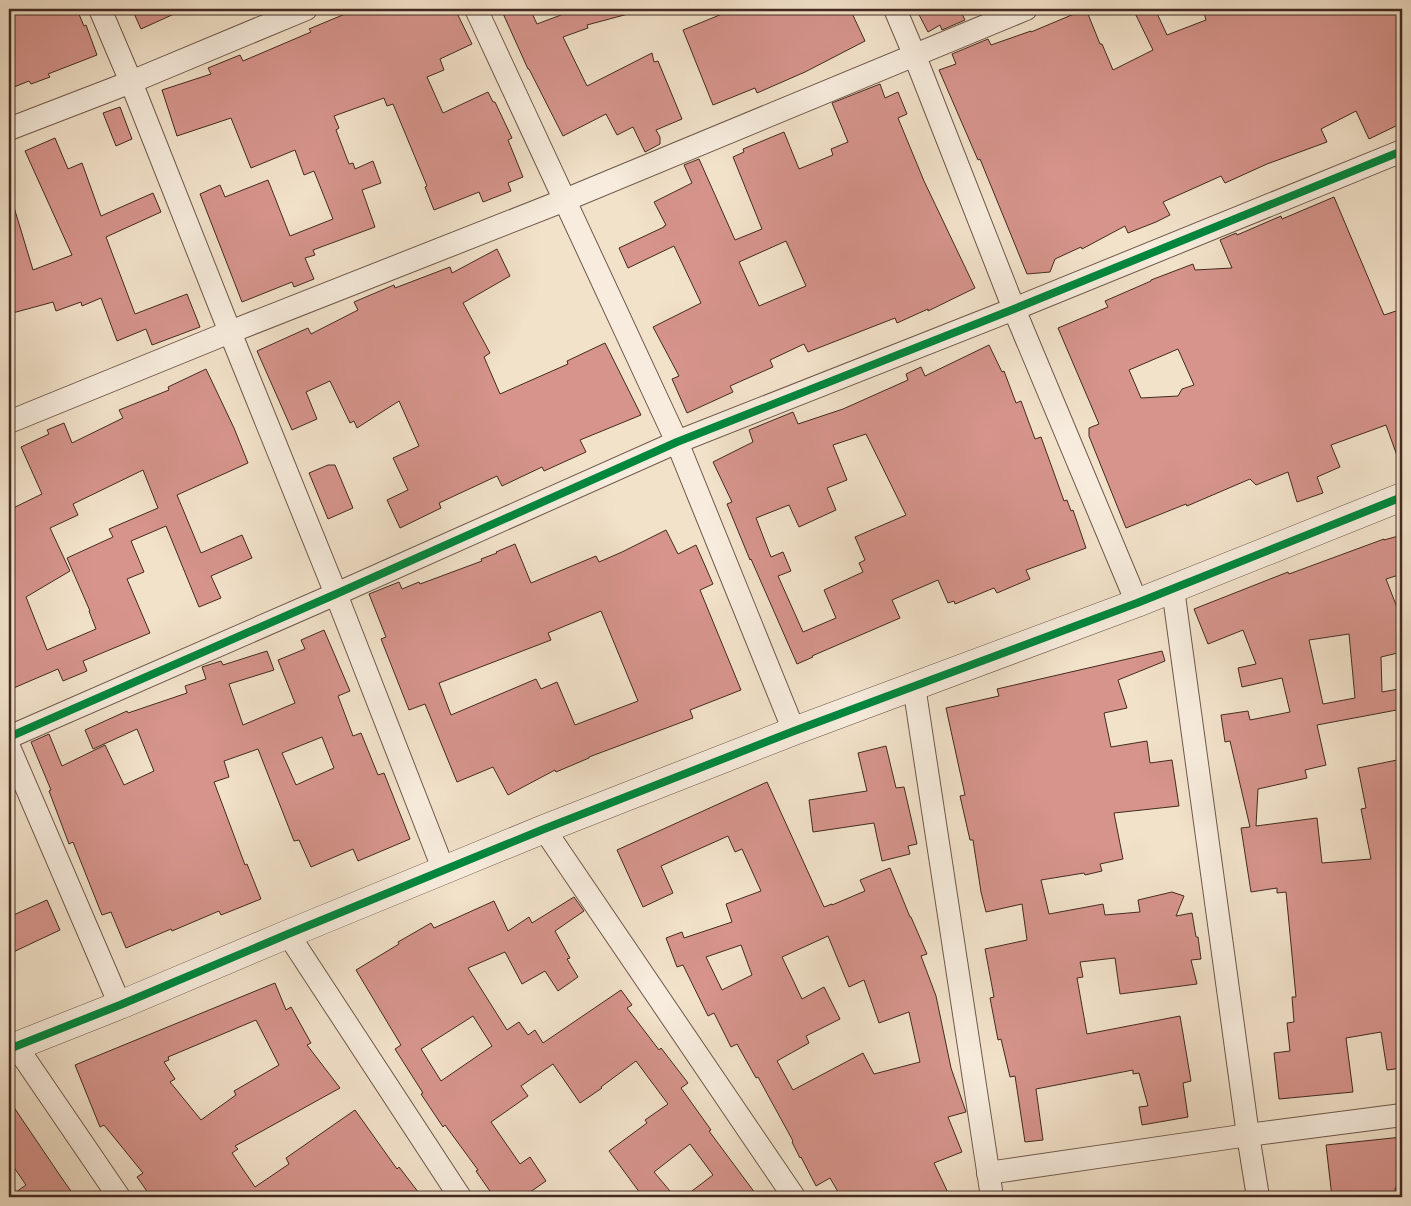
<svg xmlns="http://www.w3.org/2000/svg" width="1411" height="1206" font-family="'Sorts Mill Goudy',serif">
  <rect width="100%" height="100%" fill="#f2e2ca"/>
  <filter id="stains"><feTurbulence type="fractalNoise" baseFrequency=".004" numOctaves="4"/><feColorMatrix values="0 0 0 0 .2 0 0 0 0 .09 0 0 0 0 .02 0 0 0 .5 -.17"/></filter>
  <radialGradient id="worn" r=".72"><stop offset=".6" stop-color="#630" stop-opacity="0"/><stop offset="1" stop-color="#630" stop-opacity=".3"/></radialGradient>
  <!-- building -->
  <g fill="#d6948c" stroke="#432a21" fill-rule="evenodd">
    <path d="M9 9H72L73 12H78L84 26 86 25 97 55 48 74 50 77 31 84 29 81 9 89Z"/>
    <path d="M132 9H185L141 29Z"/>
    <path d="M357 9H455L472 44 440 59 444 70 427 77 443 113 488 92 493 102H495L512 138 508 140 523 177 508 183 511 191 483 202 479 192 434 210 425 187 427 186 393 104 387 106 384 98 334 116 339 128 336 130 349 164 353 163 355 169 373 161 381 183 362 190 375 227 313 250 315 255 305 258 314 279 294 287 292 282 242 302 200 194 220 185 225 197 268 180 290 236 333 219 314 171 304 175 295 150 251 168 231 118 177 136 162 90 211 74 208 68 240 55 243 61 311 32 309 29Z"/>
    <path d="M501 9H530L537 24 577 9H627L628 14 587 25 588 28 563 37 587 86 652 53 654 62 658 61 682 119 656 130 660 137V144L645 152 633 127 617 135 606 114 563 136 529 69H528Z"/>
    <path d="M731 9H850L865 41 805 72 757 93 755 88 713 105 683 30 722 14 721 13Z"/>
    <path d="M916 9H972L962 14 965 20 942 30 940 25 928 32Z"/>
    <path d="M1086 9 1100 44H1102L1113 70 1153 50 1133 9H1155L1167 35 1206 20 1203 9H1402V123L1369 139 1356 111 1321 129 1327 142 1267 164 1225 183 1221 176 1163 202 1170 215 1156 222 1128 233 1125 226 1082 249 1081 247 1055 259 1050 272 1027 274 980 159 978 160 939 70 956 64 952 54 988 39 991 45 1031 31V32Z"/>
    <path d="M880 84 885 98 898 92 907 114 898 118 924 181 975 288 928 311V309L897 323 895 318 808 352 804 344 770 360 773 367 730 386 733 392 687 413 672 379 679 376 653 327 701 303 674 246 628 268 619 248 664 227V226L666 225 654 202 692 183 684 165 699 159 735 240 762 229 733 157 744 152 743 149 784 132 799 169 833 155 831 149 848 142 832 103ZM786 241 806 286 759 306 739 262Z"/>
    <path d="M120 107 132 139 116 146 103 113Z"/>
    <path d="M55 138 68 169 82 163 101 216 153 193 161 212 106 237 135 314 187 294 200 327 152 345 146 329 117 341 101 298 82 306 81 302 56 311 53 302 9 314V205L13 204 33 270 72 255 25 151Z"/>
    <path d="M1334 197 1384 315 1402 309V464H1400L1386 425 1331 445 1340 467 1317 477 1323 493 1297 502 1288 472 1256 485 1250 479 1187 506 1186 504 1126 528 1089 436V428L1099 424 1058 328 1108 307 1105 301 1151 281V280L1193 264 1195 270 1232 268 1220 240 1236 233 1237 235 1281 216 1282 219ZM1178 349 1194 385 1182 389 1178 396 1141 398 1129 370Z"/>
    <path d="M497 249 510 276 463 303 490 353 484 357 500 394 568 364 567 361 605 343 641 415 580 440 586 452 544 471 542 467 502 486 497 476 439 503 441 508 400 528 387 500 408 490 393 458 419 446 399 401 357 428 354 421 350 423 330 381 306 392 317 419 292 430 257 351 308 328 311 334 358 310 354 302 394 285 395 288 450 267 452 273Z"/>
    <path d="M989 345 1002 372 1004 371 1016 403 1021 401 1035 439 1041 437 1064 501 1067 500 1071 511 1073 510 1086 548 1026 570 1030 579 997 593 994 588 955 604 954 601 948 603 938 580 892 600 900 618 812 656 813 657 797 664 751 559 750 560 727 504 732 502 713 462 753 442 749 430 793 412 798 424 843 409 908 380 906 374 921 367 925 376ZM866 434 906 515 855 537 865 560 859 563 863 572 824 590 836 618 803 632 778 576 791 571 783 552 771 557 756 518 789 505 799 527 836 510 827 488 847 480 833 445Z"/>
    <path d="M206 369 234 428 248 463 177 495 201 553 242 535 252 558 211 576 221 598 199 607 166 526 131 541 144 572 127 579 150 633 83 661 87 671 63 681 58 669 9 690V510L42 494 21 447 49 434 47 430 64 423 72 443 123 418 119 410 169 390 168 387ZM143 470 158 508 109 529 113 537 67 558 90 611H89L96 629 47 650 26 597 70 571 50 528 78 515 73 504Z"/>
    <path d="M328 465H335L353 508 328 519 309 473Z"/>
    <path d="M666 530 678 554 696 545 713 584 700 590 741 690 690 710 693 718 589 757V758L556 772 555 770 508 795 493 767 457 782 425 704 409 710 381 639 386 637 369 594 399 582 402 589 419 582 420 584 482 561 481 559 497 553 496 552 515 544 531 583 596 556 599 562 622 552ZM601 611 638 701 575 725 557 682 541 689 536 679 451 715 439 683 551 640 548 633Z"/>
    <path d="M1402 535V574L1386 579 1398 610 1402 609V652L1381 657 1382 692 1399 689 1402 709 1317 725 1326 765 1305 770 1307 778 1258 789 1256 826 1317 818 1322 863 1371 859 1361 809 1366 808 1358 768 1402 759V1068L1387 1070 1381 1032 1346 1038 1353 1092 1279 1099 1274 1053 1290 1051 1287 1023 1294 1022 1292 997H1296L1286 892 1277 893V888L1251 892 1241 828 1250 827 1230 741 1225 742 1221 715 1248 711 1250 720 1290 712 1282 678 1242 687 1238 668 1256 664 1243 630 1208 644 1194 609 1288 572 1289 574 1384 539V540ZM1349 634 1355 698 1323 704 1309 640Z"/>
    <path d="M324 630 350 691 338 696 353 736 361 733 378 775 384 773 410 839 358 861 353 849 311 867 299 840 294 841 258 749 224 761 229 777 214 782 245 865 247 864 261 899 221 915 219 911 172 931 171 929 126 948 111 912 102 915 73 842 69 844 49 791 51 790 31 742 49 734 62 766 105 745 124 785 154 771 137 729 93 749 85 730 127 711 128 713 187 693 185 686 206 679 202 667 221 661 223 665 267 651 274 670 229 684 243 725 295 703 278 660 305 649 301 640ZM322 737 334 768 296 785 282 753Z"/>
    <path d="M1162 651 1165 661 1118 680 1127 708 1104 713 1111 747 1147 741 1150 763 1172 760 1179 806 1114 813 1123 859 1100 864 1102 871 1085 875 1084 873 1041 880 1049 914 1103 904 1105 915 1140 912 1138 900 1172 892 1184 896 1176 916 1192 913 1196 937H1198L1201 959 1191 960 1197 984 1120 994 1115 958 1080 962 1083 977 1077 978 1087 1034 1180 1016 1191 1081 1183 1083 1188 1117 1142 1125 1139 1107 1148 1106 1139 1073 1133 1074V1070L1036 1089 1043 1140 1025 1142 1015 1076 1010 1077 1001 1039 998 1040 990 998 994 997 985 949 1027 940 1022 904 986 912 981 892 973 840H970L960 796 965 795 946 708 999 696 997 689Z"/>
    <path d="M886 746 896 788 904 787 917 844 908 846 910 854 882 861 874 823 813 832 809 800 867 791 858 753Z"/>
    <path d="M767 782 824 907 832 904V905L865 891 860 880 890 868 910 917H911L927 954 921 956 936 996 951 1068 966 1112 948 1117 962 1152 934 1163 950 1197H841L830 1178 816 1186 801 1157 800 1158 792 1142 793 1141 758 1077 756 1078 737 1044 731 1047 714 1013 708 1016 683 965 677 967 666 938 682 932 684 938 732 922 726 904 761 891 742 849 735 852 728 836 661 866 673 893 643 907 617 850ZM828 936 849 987 864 980 879 1023 909 1012 920 1062 874 1074 863 1053 793 1090 777 1061 809 1043 806 1036 840 1019 824 987 802 999 782 957ZM741 945 752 975 722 990 706 957Z"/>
    <path d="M574 897 584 911 555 931 570 958 567 959 578 977 558 991 545 971 522 984 505 952 468 968 507 1030 519 1022 528 1035 535 1030 543 1043 621 990 632 1005 627 1008 659 1050 661 1048 688 1083 681 1088 711 1130 709 1131 758 1197H684L713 1175 690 1144 654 1172 675 1197H643L609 1151 647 1123 645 1120 668 1104 636 1061 601 1087 602 1088 580 1103 553 1064 521 1086 528 1096 491 1122 520 1164 530 1157 546 1181 523 1197H494L476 1171 478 1170 445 1125 443 1127 421 1094 423 1093 395 1049 401 1045 356 970 399 944 398 942 431 923 434 928 494 901 508 931 529 917 532 923ZM473 1016 492 1046 441 1081 421 1049Z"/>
    <path d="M47 900 60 930 9 954V917Z"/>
    <path d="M275 983 286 1010 291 1007 311 1043 307 1045 340 1088 235 1146 238 1149 232 1153 255 1187 289 1164 286 1158 355 1110 397 1169 399 1167 422 1197H151L137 1177 143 1173 104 1125 100 1127 75 1065ZM256 1020 279 1065 234 1091 236 1095 201 1120 170 1082 175 1079 164 1062 169 1060 168 1057Z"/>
    <path d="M9 1100 59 1174 75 1197H9L26 1185 9 1160Z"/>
    <path d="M1402 1137V1187L1395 1188 1396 1197H1332L1326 1145Z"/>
  </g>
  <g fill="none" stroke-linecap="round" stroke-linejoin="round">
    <defs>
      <g id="minor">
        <path d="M100 9 131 82 230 332 336 594 444 871"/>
        <path d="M476 9 677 442 794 731"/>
        <path d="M895 9 914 54 1014 309 1137 603"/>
        <path d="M9 129 131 82 306 9"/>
        <path d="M9 422 230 332 565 200 1026 9"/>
        <path d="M1173 589 1248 1135 1258 1197"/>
        <path d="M914 686 992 1197"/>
        <path d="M9 737 336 594 677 442 1014 309 1402 151"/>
        <path d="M9 747 120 1005"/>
        <path d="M544 829 794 1197"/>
        <path d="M288 934 460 1197"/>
        <path d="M16 1046 119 1197"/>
        <path d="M988 1173 1248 1135 1402 1115"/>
      </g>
      <path id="tertiary" d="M9 1049 120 1005 288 934 544 829 794 731 1137 603 1402 497"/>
    </defs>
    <!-- minor casing -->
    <use href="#minor" stroke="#6f584b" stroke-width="24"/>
    <!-- tertiary casing -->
    <use href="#tertiary" stroke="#6f584b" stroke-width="29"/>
    <!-- minor -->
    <use href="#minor" stroke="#f7ecdd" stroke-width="22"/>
    <!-- tertiary -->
    <use href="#tertiary" stroke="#f7ecdd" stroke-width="28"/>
    <defs>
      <g id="cycleway">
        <path d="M9 737 336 594 677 442 1014 309 1402 151"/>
        <path d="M9 1049 120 1005 288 934 544 829 794 731 1137 603 1402 497"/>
      </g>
    </defs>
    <!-- cycleway casing -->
    <use href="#cycleway" stroke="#f7ecdd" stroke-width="11"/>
    <!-- cycleway -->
    <use href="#cycleway" stroke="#00873e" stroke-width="8"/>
  </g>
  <!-- margin -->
  <rect width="1411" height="1206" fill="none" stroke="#f2e2ca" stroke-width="30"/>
  <rect x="10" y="10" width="1391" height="1186" fill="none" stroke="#432a21" stroke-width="2.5"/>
  <rect x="15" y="15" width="1381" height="1176" fill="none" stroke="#432a21"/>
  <rect width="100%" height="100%" filter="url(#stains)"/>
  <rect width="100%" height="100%" fill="url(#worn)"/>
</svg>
